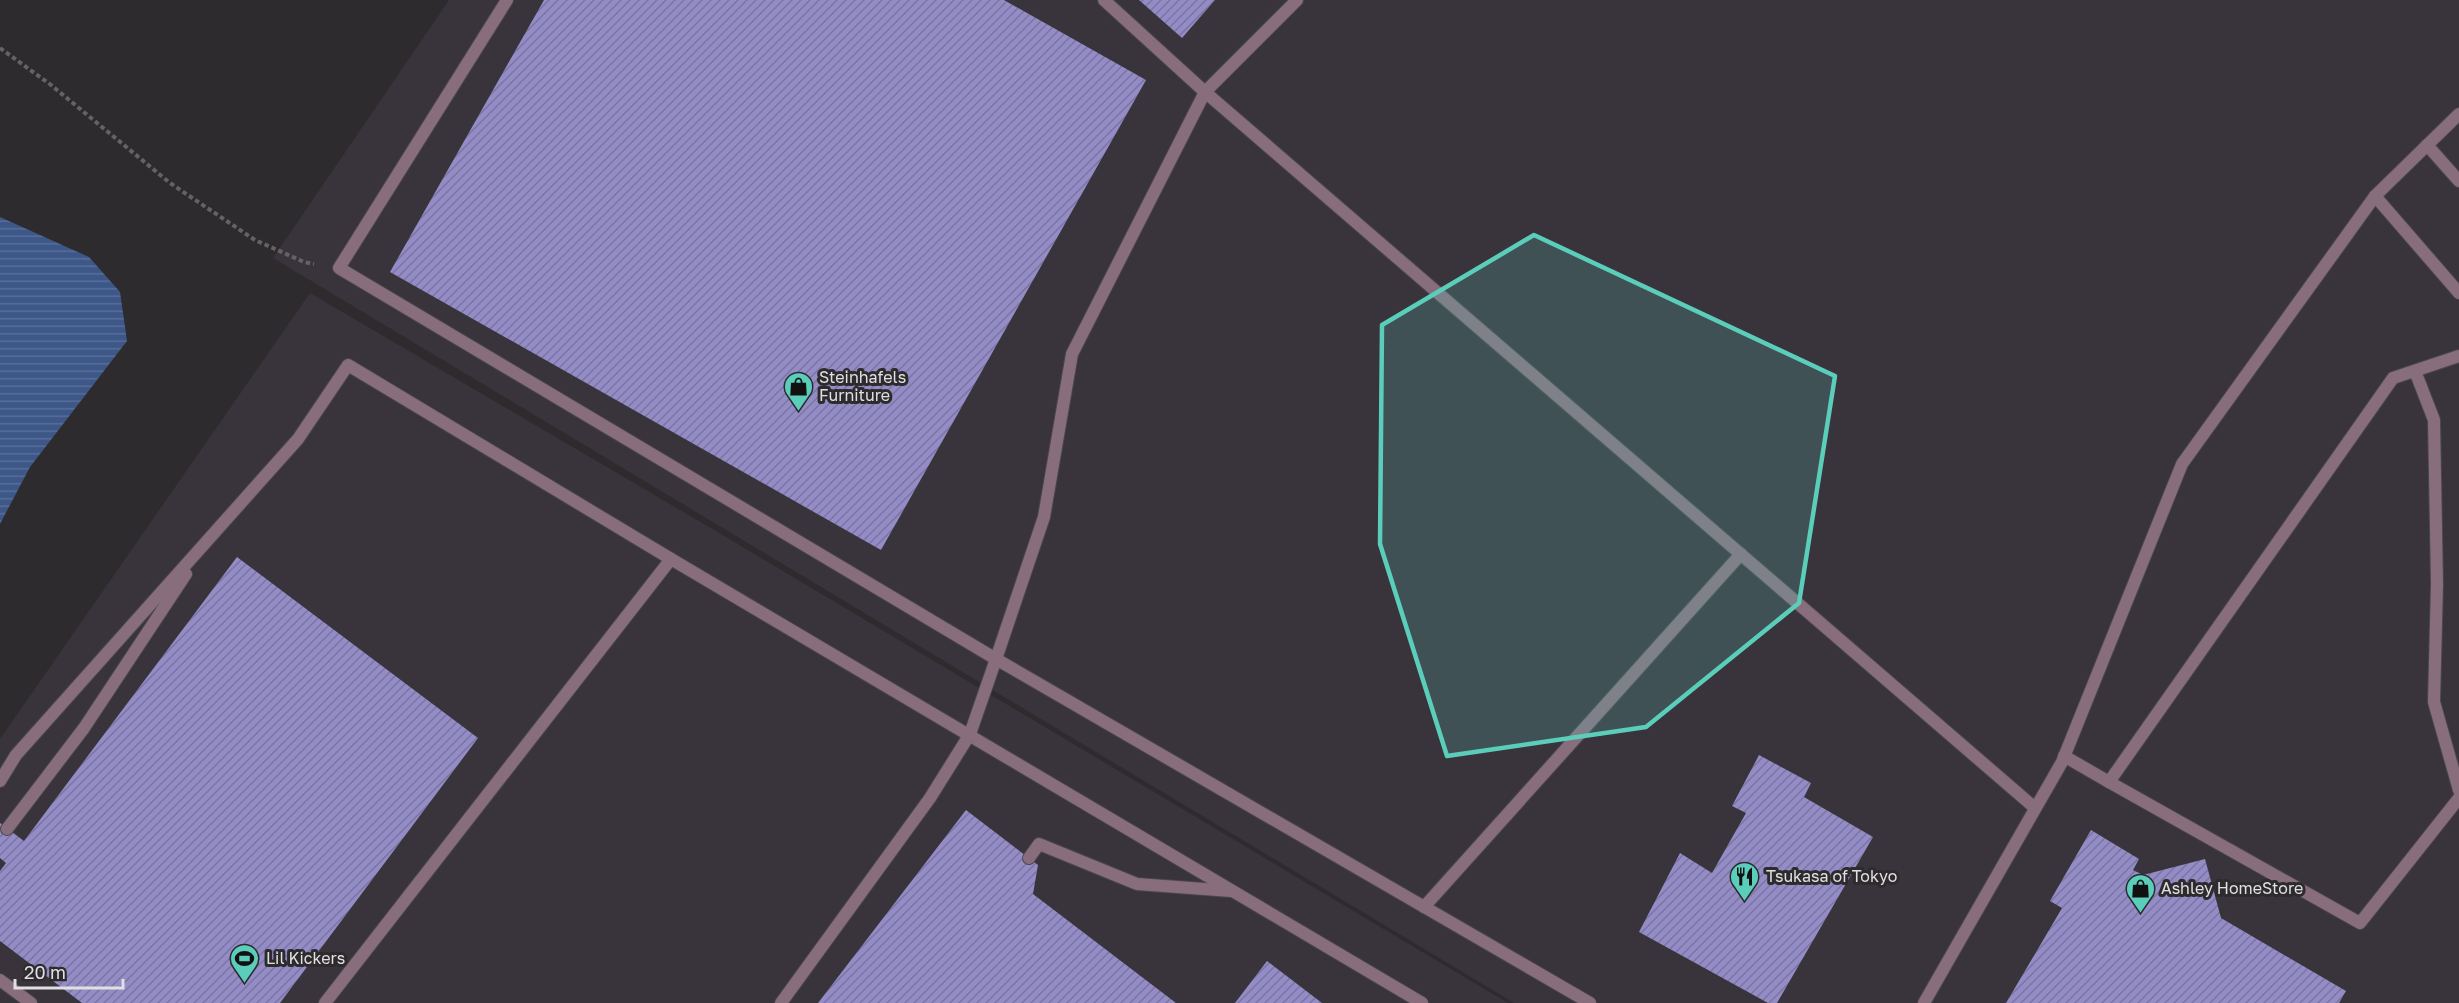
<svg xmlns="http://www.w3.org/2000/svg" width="2459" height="1003" font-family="'Golos Text',sans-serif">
  <defs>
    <pattern id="water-rules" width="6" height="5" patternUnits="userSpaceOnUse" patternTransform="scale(1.5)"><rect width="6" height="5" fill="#3d5788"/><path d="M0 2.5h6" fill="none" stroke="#596f98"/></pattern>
    <pattern id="building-hatch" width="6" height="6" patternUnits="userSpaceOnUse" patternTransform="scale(1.5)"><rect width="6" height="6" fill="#938cc7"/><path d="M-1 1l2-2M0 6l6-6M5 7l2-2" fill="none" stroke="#7b76a0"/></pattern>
  </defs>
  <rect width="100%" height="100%" fill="#2d2b2e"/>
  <!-- built -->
  <g fill="#39333b">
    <path d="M449 0H2459V1003H1514L273 258Z"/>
    <path d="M310 293 721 534 1508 1003H0V739Z"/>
  </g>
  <!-- water -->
  <path fill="url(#water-rules)" d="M0 217 89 257 120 292 127 341 30 467 0 524Z"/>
  <!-- building -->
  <g fill="url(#building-hatch)">
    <path d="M544 0H1004L1146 80 881 550 390 272Z"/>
    <path d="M1139 0H1215L1182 38Z"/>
    <path d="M237 557 478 738 280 1003H82L0 941V871L6 863 0 858V823L24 841Z"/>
    <path d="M1759 755 1811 783 1804 797 1873 837 1777 1003H1768L1639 932 1680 853 1712 873 1746 813 1732 806Z"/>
    <path d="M966 810 1038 865 1033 894 1176 1003H818Z"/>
    <path d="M2091 830 2139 859 2133 870 2143 875 2205 859 2221 918 2346 991 2339 1003H2006L2062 908 2050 901Z"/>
    <path d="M1267 961 1322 1003H1235Z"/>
  </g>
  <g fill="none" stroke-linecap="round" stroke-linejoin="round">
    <defs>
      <g id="lane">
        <path d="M507 0 339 268 996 659 970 734 930 798 781 1003"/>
        <path d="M1104 0 1205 92 2035 808"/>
        <path d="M1297 0 1205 92 1072 354 1044 517 996 659 1590 1003"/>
        <path d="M2427 145 2459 181"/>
        <path d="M2375 196 2459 293"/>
        <path d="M2415 371 2434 420 2437 584 2434 702 2459 790"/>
        <path d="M2064 756 2109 782 2393 378 2459 356"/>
        <path d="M0 781 16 755 298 439 348 365 671 559"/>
        <path d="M2109 782 2360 923 2459 798"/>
        <path d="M7 829 84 728 186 574"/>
        <path d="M1029 858 1039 844 1137 884 1231 891"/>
        <path d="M1424 907 1741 554"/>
        <path d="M0 980 31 1003"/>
        <path d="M325 1003 671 559 1422 1003"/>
        <path d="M1924 1003 2062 762 2182 464 2375 196 2459 114"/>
      </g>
    </defs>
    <!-- lane casing -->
    <use href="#lane" stroke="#4a484b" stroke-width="14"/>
    <!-- path -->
    <path stroke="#646265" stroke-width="4" stroke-dasharray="4.5 3" stroke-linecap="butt" d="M0 48 51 85 170 183 255 240 304 262 314 264"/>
    <!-- lane -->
    <use href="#lane" stroke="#886e7d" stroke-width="12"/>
  </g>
  <!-- marked area -->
  <path fill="#5bcebb" fill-opacity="0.2" stroke="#5bcebb" stroke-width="4.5" stroke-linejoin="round" d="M1534 235 1835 376 1799 603 1646 727 1447 756 1380 544 1382 325Z"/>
  <!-- icons -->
  <defs>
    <symbol id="shop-pin" viewBox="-11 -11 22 30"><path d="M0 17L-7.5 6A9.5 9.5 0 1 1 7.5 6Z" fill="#5bcebb" stroke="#2d2b2e"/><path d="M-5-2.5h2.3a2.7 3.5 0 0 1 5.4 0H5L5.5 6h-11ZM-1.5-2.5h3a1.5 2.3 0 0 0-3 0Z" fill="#111"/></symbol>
    <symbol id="restaurant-pin" viewBox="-11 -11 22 30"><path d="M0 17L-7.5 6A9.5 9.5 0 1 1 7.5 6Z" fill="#5bcebb" stroke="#2d2b2e"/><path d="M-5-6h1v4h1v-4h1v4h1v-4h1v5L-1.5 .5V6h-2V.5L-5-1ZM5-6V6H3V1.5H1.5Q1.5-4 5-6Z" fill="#111"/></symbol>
    <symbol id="stadium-pin" viewBox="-11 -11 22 30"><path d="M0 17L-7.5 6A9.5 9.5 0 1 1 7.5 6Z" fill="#5bcebb" stroke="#2d2b2e"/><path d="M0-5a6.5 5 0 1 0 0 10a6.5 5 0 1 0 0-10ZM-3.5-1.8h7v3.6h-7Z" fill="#111"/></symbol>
  </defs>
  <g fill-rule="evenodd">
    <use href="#shop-pin" x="782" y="370" width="33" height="45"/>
    <use href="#restaurant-pin" x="1728" y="860" width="33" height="45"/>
    <use href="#shop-pin" x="2124" y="872" width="33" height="45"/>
    <use href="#stadium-pin" x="228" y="942" width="33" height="45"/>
  </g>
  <g text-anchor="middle" stroke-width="6" stroke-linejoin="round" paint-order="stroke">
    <!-- poi labels -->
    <g font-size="16" fill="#e1dfe1" stroke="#2d2b2e" text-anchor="start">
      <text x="819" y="383">Steinhafels<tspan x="819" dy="18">Furniture</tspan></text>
      <text x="1766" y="882">Tsukasa of Tokyo</text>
      <text x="2161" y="894">Ashley HomeStore</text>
      <text x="266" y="964">Lil Kickers</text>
    </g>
  </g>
  <!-- scale -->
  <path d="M15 979v9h108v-9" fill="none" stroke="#e1dfe1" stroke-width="3"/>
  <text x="24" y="979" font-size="18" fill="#e1dfe1" stroke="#2d2b2e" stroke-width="4.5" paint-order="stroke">20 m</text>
</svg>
